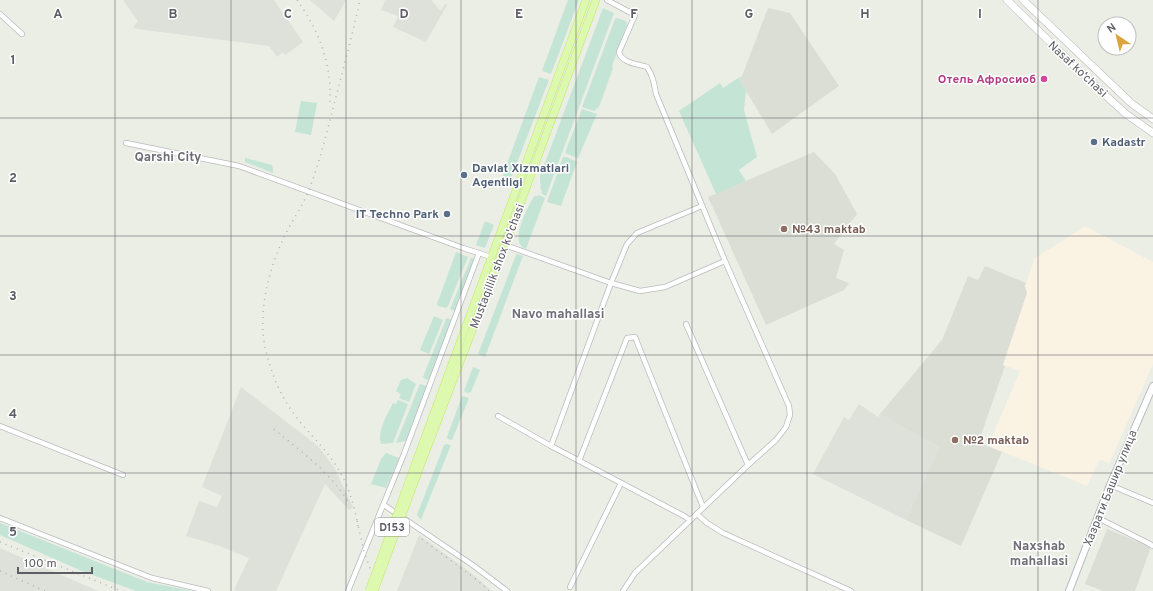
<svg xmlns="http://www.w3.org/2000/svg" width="1153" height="591" font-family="Overpass,sans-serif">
  <rect width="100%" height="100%" fill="#ebeee5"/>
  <!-- industrial -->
  <g fill="#dee0da">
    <path d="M123 0H274L303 42 285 55 283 52 277 57 269 46 137 29 133 27 138 21Z"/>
    <path d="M310 0H346L334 21Z"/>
    <path d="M385 0H431L441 11 445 4 447 5 426 42 393 27 398 16 381 10Z"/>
    <path d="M241 387 318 446 335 469 353 507 349 510 325 484 276 591H236L234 590 249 558 217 545 186 536 199 501 217 507 222 496 202 487Z"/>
    <path d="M859 404 878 417 880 414 939 447 906 520 813 474 844 417 849 420Z"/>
    <path d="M419 535 471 573 492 591H397Z"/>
    <path d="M0 548 98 591H0Z"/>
  </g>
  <!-- education -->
  <g fill="#dbded4">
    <path d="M768 8 790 13 839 86 772 134 738 78 742 76Z"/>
    <path d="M814 152 835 174 857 214 834 244 844 250 836 278 849 283 844 290 766 325 708 197Z"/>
    <path d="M985 266 1026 283 1025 286 1027 293 1003 365 1005 366 981 435 985 445 1002 452 961 546 906 520 939 447 880 414 942 340 968 276 978 280Z"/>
    <path d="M1107 529 1151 547 1135 591H1103L1085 584Z"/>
  </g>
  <!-- medical -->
  <path fill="#faf2e3" d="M1085 226 1153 262V364L1109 464 1100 459 1087 486 988 446 1020 371 1003 365 1027 293 1025 286 1035 258Z"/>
  <!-- green -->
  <g fill="#c4e4d6">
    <path d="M568 0H579L551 74 542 71Z"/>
    <path d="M603 8 614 13 546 196 541 193 542 190 540 189 541 184 540 183V176Z"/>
    <path d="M617 18 626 21 627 24 612 66 613 68 599 107 594 111 582 107 615 19Z"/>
    <path d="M539 77 549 80 508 186 500 183Z"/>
    <path d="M738 78 746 91 744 110 757 157 739 170 746 181 716 194 679 111 720 83 723 88Z"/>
    <path d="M301 101 317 103 311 135 295 132Z"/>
    <path d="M582 109 597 114 578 158 565 153Z"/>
    <path d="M563 157H566L577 162 561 206 547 202Z"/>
    <path d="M245 158 272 165 273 169V173L245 162Z"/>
    <path d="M539 195 545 198 526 249C520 247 517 240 519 233 520 225 529 202 535 196H537Z"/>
    <path d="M485 221 494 225 485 248 476 245Z"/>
    <path d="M456 252 468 257 448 306 446 308 438 306 437 304Z"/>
    <path d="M518 254 523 256 485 357 478 354 516 255Z"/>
    <path d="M471 258 475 259 455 311 450 309Z"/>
    <path d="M434 316 443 320 429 354 420 350Z"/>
    <path d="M448 318 452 320 430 378 427 380 423 377 446 319Z"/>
    <path d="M473 367 480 370 471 392 467 393 464 391Z"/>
    <path d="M407 378 416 384 409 402 399 398 401 394 396 391 401 380Z"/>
    <path d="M420 384 426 386V389L409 437 405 441 396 443Z"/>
    <path d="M462 396 469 398 452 440 448 439 447 437Z"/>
    <path d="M398 400 408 404 393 443 381 444C377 431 387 415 393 403L396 404Z"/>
    <path d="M447 444 451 445 421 520 417 515 444 445Z"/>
    <path d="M386 453 399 458 386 488 371 484 381 459Z"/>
    <path d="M0 523 147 582 192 591H136L82 571 0 535Z"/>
  </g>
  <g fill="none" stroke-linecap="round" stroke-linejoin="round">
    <defs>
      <g id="minor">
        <path d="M607 0 635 15 619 52C621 63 638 64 647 67 653 76 654 83 656 94L725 261 789 406 790 415 786 427 776 440 748 465 635 573 623 591"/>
        <path d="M0 14 22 34"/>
        <path d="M126 143 239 166 463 248 491 257"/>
        <path d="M505 245 611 283 640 291 665 287 725 261"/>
        <path d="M686 324 748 465"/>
        <path d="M498 416 551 446 684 516 690 520"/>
        <path d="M0 426 123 475"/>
        <path d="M551 446 611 283 627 244 637 233 702 206"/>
        <path d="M579 461 627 338 635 337 703 507"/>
        <path d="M1110 485 1153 503"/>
        <path d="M384 505 474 566 507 591"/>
        <path d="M697 514 707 523 723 533 851 591"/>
        <path d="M0 518 152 578 208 591"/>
        <path d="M1098 518 1148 543 1153 546"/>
        <path d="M570 587 621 483"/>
        <path d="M348 591 404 454 479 253"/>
      </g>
      <path id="tertiary" d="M1069 591 1110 485 1153 386"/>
      <g id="secondary">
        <path d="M1007 0 1092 83 1126 114 1153 133"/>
        <path d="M1023 0 1131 103 1153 119"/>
      </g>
      <g id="primary">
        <path d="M416 462 586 0"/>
        <path d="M421 464 505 245 596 0"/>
      </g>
    </defs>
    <!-- minor casing -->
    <use href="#minor" stroke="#bbbac0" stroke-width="6"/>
    <!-- tertiary casing -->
    <use href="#tertiary" stroke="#bbbac0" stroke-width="8"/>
    <!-- secondary casing -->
    <use href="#secondary" stroke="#bcbbc2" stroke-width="8"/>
    <!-- primary casing -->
    <use href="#primary" stroke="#c3e865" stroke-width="8"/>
    <!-- minor -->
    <use href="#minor" stroke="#fff" stroke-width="4.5"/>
    <!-- tertiary -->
    <use href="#tertiary" stroke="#fff" stroke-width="6"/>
    <!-- secondary -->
    <use href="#secondary" stroke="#fff" stroke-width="7"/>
    <!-- primary -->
    <use href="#primary" stroke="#dcf9af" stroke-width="7"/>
    <!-- rail -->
    <g stroke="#b3b3b5" stroke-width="1.5" stroke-dasharray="1 5" stroke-linecap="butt">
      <path d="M297 0C320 32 332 65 330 104"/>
      <path d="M274 429C301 452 332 473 350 505"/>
      <path d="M357 521 364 551 378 591"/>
      <path d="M358 526C354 504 348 483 335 464 324 447 309 434 297 418 282 399 273 378 267 355 256 316 268 271 285 235 293 219 304 204 310 187 321 158 328 127 336 97 344 65 353 33 360 0"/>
      <path d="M422 539 477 580 489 591"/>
      <path d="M0 542 121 591"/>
      <path d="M0 571 45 591"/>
    </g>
    <defs>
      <g id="primary-bridge">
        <path d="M369 591 416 462"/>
        <path d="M374 591 421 464"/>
      </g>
    </defs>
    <!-- primary-bridge casing -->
    <use href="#primary-bridge" stroke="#c3e865" stroke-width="8" stroke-linecap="butt"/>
    <!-- primary-bridge -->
    <use href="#primary-bridge" stroke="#dcf9af" stroke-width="7"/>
  </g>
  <!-- grid -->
  <path fill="none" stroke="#5e5d65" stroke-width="1" stroke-opacity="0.55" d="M115 0V591M231 0V591M346 0V591M461 0V591M576 0V591M692 0V591M807 0V591M922 0V591M1038 0V591M0 118H1153M0 236H1153M0 355H1153M0 473H1153"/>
  <!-- markers -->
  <circle fill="#d1479c" stroke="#fff" stroke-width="1.5" cx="1044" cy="79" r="4"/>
  <g fill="#5c6f8a" stroke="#fff" stroke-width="1.5">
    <circle cx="1094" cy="142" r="4"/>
    <circle cx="464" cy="175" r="4"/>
    <circle cx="447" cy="214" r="4"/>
  </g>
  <g fill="#8d6e63" stroke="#fff" stroke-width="1.5">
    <circle cx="784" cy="229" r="4"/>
    <circle cx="955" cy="440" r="4"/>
  </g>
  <g text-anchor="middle" stroke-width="3" stroke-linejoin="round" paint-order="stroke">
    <!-- shield labels -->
    <rect fill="#fff" stroke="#8e8e93" stroke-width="1" x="375" y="518" width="34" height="18" rx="3"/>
    <g font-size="11" font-weight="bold" fill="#5e5d65">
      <text x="392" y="531">D153</text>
    </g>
    <!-- street labels -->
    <g font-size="12" fill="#5e5d65" stroke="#fff">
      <text transform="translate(1078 69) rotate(43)" y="4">Nasaf ko‘chasi</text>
      <text transform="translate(497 266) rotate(-69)" y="4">Mustaqillik shox ko'chasi</text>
      <text transform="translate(1110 488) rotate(-68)" y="4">Хазрати Башир улица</text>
    </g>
    <!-- hotel labels -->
    <g font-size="12" font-weight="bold" fill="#b23c85" stroke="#fff" text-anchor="end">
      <text x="1036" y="83">Отель Афросиоб</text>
    </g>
    <!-- service labels -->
    <g font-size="12" font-weight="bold" fill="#4e5e75" stroke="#fff" text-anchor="start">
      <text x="1102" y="146">Kadastr</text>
      <text x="472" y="172">Davlat Xizmatlari<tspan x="472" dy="14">Agentligi</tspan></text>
      <text x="439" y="218" text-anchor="end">IT Techno Park</text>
    </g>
    <!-- education labels -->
    <g font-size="12" font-weight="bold" fill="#785e54" stroke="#fff" text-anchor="start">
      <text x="792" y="233">№43 maktab</text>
      <text x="963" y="444">№2 maktab</text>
    </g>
    <!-- neighbourhood labels -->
    <g font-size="13" font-weight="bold" fill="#6f6e77" stroke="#fff">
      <text x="168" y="161">Qarshi City</text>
      <text x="558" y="318">Navo mahallasi</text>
      <text x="1039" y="550">Naxshab<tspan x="1039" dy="15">mahallasi</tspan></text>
    </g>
  </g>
  <g font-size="13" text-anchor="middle" font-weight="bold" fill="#5e5d65" stroke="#fff" stroke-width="3" stroke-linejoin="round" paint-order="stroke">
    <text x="58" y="18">A</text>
    <text x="173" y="18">B</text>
    <text x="288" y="18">C</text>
    <text x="404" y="18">D</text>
    <text x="519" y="18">E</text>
    <text x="634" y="18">F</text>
    <text x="749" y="18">G</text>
    <text x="865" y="18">H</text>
    <text x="980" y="18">I</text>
    <text x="13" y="64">1</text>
    <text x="13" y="182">2</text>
    <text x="13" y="300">3</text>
    <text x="13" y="418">4</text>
    <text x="13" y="536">5</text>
  </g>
  <!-- north arrow -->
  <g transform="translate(1117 36) rotate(325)"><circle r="19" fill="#ffffff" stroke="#bfbec1"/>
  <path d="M0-3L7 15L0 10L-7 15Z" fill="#dda33d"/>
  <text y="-6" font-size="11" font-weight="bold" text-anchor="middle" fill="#5e5d65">N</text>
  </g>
  <!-- scale -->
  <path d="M18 567v6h74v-6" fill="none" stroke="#5e5d65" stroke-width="2"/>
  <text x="24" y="567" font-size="12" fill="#5e5d65" stroke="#ffffff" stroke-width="3" paint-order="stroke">100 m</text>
</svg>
